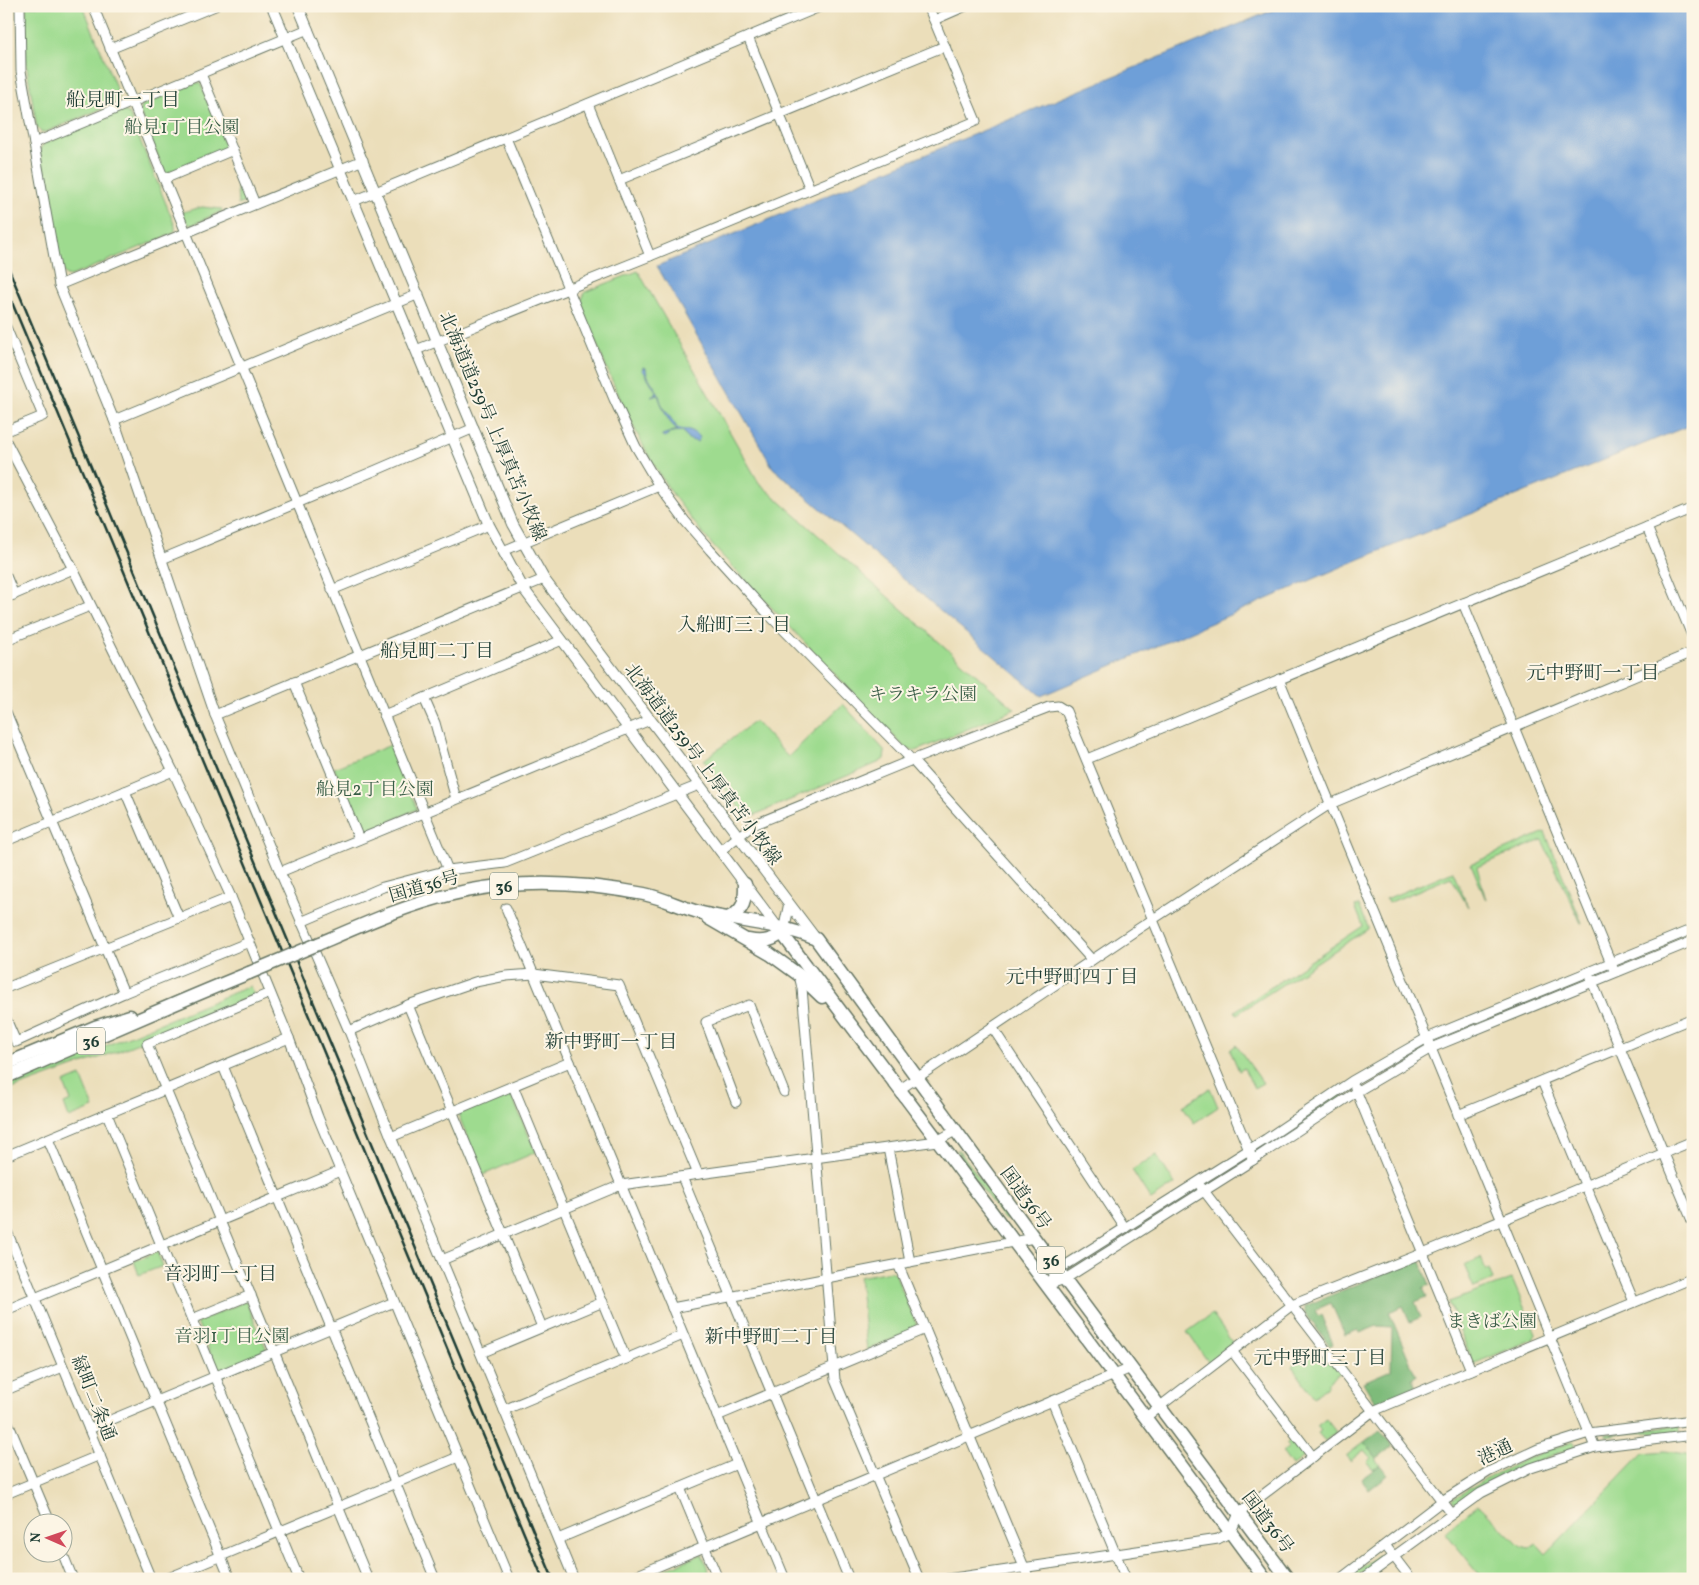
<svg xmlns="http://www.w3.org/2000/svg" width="1699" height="1585" font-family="Vollkorn,'Noto Serif JP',serif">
  <rect width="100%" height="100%" fill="#fcf5e5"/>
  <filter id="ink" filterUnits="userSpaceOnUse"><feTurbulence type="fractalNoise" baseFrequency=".02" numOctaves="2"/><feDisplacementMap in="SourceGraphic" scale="10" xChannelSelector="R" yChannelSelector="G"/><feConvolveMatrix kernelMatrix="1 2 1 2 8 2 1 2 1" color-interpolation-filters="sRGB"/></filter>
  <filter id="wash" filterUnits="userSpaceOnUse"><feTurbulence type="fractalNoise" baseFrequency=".0096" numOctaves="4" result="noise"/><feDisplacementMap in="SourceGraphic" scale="20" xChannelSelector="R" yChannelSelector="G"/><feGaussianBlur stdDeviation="1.12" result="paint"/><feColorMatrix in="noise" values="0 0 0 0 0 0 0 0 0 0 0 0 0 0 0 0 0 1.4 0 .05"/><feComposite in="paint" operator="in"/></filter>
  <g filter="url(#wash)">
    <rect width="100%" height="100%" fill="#ebdeba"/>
    <!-- green -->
    <g fill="#9edb8f" stroke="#5e8c62">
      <path d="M26 6H83L119 95V100L116 103 46 132H41L37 128 26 62Z"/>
      <path d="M196 83H199L201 85 227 149 165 174 140 112 142 105Z"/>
      <path d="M123 111 129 113 175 226V231L172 234 71 276 66 275 62 270 40 153 41 147 45 143Z"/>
      <path d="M239 187C245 190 248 194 247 201L238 205 237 188Z"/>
      <path d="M202 207 221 209 222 211 192 225 188 224 182 214 183 212Z"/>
      <path d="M638 271 759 483 1015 709 916 751 906 749 713 546C697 526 681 507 667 486 630 429 606 366 580 304L585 292Z"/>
      <path d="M843 704 885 751 884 759 880 762 752 816 743 813 704 760 755 721 788 757Z"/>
      <path d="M391 745 417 809 361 835 334 768Z"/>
      <path d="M1545 832 1582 923H1581L1542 840 1477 867 1486 900 1471 864Z"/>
      <path d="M1453 871 1468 907 1451 877 1388 903 1386 899Z"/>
      <path d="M1359 905 1368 927V929L1237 1014 1235 1011 1363 926 1355 906Z"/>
      <path d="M250 986 254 995 121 1050 6 1091V1087Z"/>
      <path d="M1236 1045 1263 1083 1254 1088 1244 1068 1239 1071 1230 1050Z"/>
      <path d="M81 1076 94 1108 69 1118 64 1104 71 1101 64 1083Z"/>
      <path d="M1210 1088 1218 1107 1194 1123 1183 1106Z"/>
      <path d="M510 1092 536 1152 483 1175 458 1114Z"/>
      <path d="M1341 1093 1343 1097 1304 1123 1285 1132Z"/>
      <path d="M958 1149 1008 1216 1007 1220 1004 1219 968 1170 957 1150Z"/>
      <path d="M1156 1155 1175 1184 1151 1200 1132 1170Z"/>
      <path d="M157 1252 163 1266 139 1275 134 1261Z"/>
      <path d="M1481 1258 1486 1270 1489 1269 1493 1280 1474 1288 1464 1265Z"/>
      <path d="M890 1271 895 1273 918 1328 867 1350 859 1277Z"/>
      <path d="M1512 1279 1535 1333 1534 1339 1473 1364 1449 1302Z"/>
      <path d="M246 1301 267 1350 218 1371 197 1322Z"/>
      <path d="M1212 1314 1234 1345 1209 1363 1187 1332Z"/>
      <path d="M1319 1345 1340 1373 1327 1383 1329 1385 1314 1397 1292 1366Z"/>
      <path d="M1326 1419 1336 1432 1325 1441 1318 1433 1321 1431 1317 1426Z"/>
      <path d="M1679 1426V1432L1623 1433 1606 1436V1434Z"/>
      <path d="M1294 1438 1305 1453 1304 1457 1292 1466 1282 1452 1289 1447 1286 1444Z"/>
      <path d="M1364 1442 1377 1458 1376 1460 1380 1465 1373 1470 1367 1462 1371 1458 1364 1450 1350 1461 1346 1456Z"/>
      <path d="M1573 1442 1576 1445 1574 1448C1532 1461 1494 1479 1458 1503L1453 1501 1454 1498C1492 1474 1530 1455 1573 1442Z"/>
      <path d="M1665 1451 1693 1455V1579H1483L1445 1532 1478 1504 1521 1546 1529 1548 1537 1544 1546 1554 1643 1453Z"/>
      <path d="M702 1554 712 1579H652L651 1575Z"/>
      <path d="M1378 1555 1381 1559C1374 1566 1355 1579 1346 1579Z"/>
    </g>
    <!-- forest -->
    <g fill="#7ebb7a" stroke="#4e7c57">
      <path d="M1416 1260 1421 1262 1430 1285 1423 1288 1427 1297 1415 1302 1421 1317 1410 1322 1403 1306 1389 1312 1416 1376 1412 1378 1416 1387 1376 1404 1363 1382 1391 1370 1392 1327 1377 1326 1360 1333 1358 1330 1345 1335 1331 1303 1315 1310 1318 1316 1321 1315 1333 1344 1330 1346 1305 1313V1306Z"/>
      <path d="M1380 1430 1393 1446 1377 1458 1364 1442Z"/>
      <path d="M1380 1465 1388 1475 1369 1490 1361 1479Z"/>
    </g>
    <!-- water -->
    <g fill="#6e9fd8" stroke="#466e86">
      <path d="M1283 6H1693V424L1360 559 1041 696 773 468 657 266Z"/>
      <path d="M643 367 646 368C646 378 655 385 658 393 660 397 660 402 662 405 667 413 673 421 678 429L690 430 700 437 697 442 688 439 683 431 671 432 665 437 662 436V435L677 430C674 426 670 423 668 419 664 411 661 403 658 395L651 397 657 393 645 373 642 370Z"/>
    </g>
  </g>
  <g filter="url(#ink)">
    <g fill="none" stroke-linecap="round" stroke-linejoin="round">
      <defs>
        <g id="minor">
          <path d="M20 6 21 71 59 285 114 420 215 715 280 872 349 1031 391 1137 574 1579"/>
          <path d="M93 6 448 870"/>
          <path d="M934 20 966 6"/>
          <path d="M748 37 810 189"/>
          <path d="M110 49 215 6"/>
          <path d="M201 74 255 204"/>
          <path d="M588 104 650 256"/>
          <path d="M506 138 614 399 636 447 659 486 685 521 710 550 770 616 912 760 1092 960"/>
          <path d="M34 143 308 29"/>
          <path d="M164 179 233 150"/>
          <path d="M619 180 945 46"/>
          <path d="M354 201 822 6"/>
          <path d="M59 285 363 160"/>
          <path d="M6 327 43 416 6 431"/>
          <path d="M416 350 650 256 976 121 928 6"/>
          <path d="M114 420 419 294"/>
          <path d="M6 441 73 569 173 771 231 897 289 1038 318 1117 509 1579"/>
          <path d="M1647 527 1693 638"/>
          <path d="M503 551 659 486"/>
          <path d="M162 559 374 471 474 428"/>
          <path d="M6 576 14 595"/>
          <path d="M332 590 489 525"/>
          <path d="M6 598 73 569"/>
          <path d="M1463 603 1613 968"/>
          <path d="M6 640 90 606"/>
          <path d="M1279 679 1595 1447"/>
          <path d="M294 682 359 839"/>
          <path d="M424 698 435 723 456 799"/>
          <path d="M6 712 124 993"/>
          <path d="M215 715 544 579"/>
          <path d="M384 715 562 640"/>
          <path d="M1087 759 1693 508"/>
          <path d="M125 791 179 918"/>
          <path d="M6 841 173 771"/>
          <path d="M720 851 753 825 912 760 1049 707 1058 706 1066 711 1253 1160"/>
          <path d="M280 872 650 720"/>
          <path d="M506 908 785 1579"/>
          <path d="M301 922 383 887 448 870 505 863 699 785"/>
          <path d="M799 975 802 988 835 1380 919 1579"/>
          <path d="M1591 979 1693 1223"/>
          <path d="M6 988 231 897"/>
          <path d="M270 993 147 1044 368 1579"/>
          <path d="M408 1005 542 1327"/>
          <path d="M6 1019 16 1042 124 993 249 942"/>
          <path d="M992 1027 1125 1228"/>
          <path d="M349 1031 408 1005 475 982 506 976 534 974 619 985 698 1174"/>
          <path d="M223 1066 435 1579"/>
          <path d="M1542 1081 1634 1302"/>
          <path d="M513 1086 626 1359"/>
          <path d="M1355 1088 1471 1370"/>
          <path d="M899 1090 1138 929 1330 804 1693 652"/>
          <path d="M736 1102 706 1022 749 1005 784 1092"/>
          <path d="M107 1114 299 1579"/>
          <path d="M1458 1115 1693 1018"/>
          <path d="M391 1137 570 1062"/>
          <path d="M48 1139 230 1579"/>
          <path d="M888 1148 910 1262"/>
          <path d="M6 1156 289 1038"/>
          <path d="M682 1177 849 1579"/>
          <path d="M1201 1187 1452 1514"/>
          <path d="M6 1229 151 1579"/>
          <path d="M442 1260 621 1185 937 1141 955 1131"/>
          <path d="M898 1264 1029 1579"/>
          <path d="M1047 1285 1058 1270 1266 1139 1352 1081 1427 1038 1693 929"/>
          <path d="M1047 1285 1065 1279 1253 1160 1356 1092 1431 1048 1693 941"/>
          <path d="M672 1308 1034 1238"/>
          <path d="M6 1310 340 1171"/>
          <path d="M192 1319 251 1295"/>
          <path d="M1232 1351 1313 1457"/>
          <path d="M481 1353 603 1302"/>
          <path d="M6 1390 63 1367"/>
          <path d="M1052 1401 1126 1579"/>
          <path d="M1693 1409V1422"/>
          <path d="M504 1410 683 1335"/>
          <path d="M717 1416 925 1329"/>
          <path d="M1146 1417 1292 1305 1423 1253 1693 1141"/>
          <path d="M6 1418 50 1522"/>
          <path d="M89 1429 394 1302"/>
          <path d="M680 1488 718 1579"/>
          <path d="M6 1494 100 1455"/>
          <path d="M558 1539 737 1464"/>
          <path d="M1385 1545 1411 1579"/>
          <path d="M62 1552 73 1579"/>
          <path d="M166 1579 458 1457"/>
          <path d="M628 1579 1131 1368"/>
          <path d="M947 1579 1218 1539 1231 1532 1239 1513 1373 1411 1693 1278"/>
          <path d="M1340 1579 1442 1501 1488 1472 1538 1449 1589 1433 1693 1420"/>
          <path d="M1363 1579 1481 1493 1531 1468 1595 1447 1693 1435"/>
        </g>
        <g id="major">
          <path d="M272 6 489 525 523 588 778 928"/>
          <path d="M298 6 513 524 544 579 816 939"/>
          <path d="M784 929 789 905"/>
        </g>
        <g id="highway">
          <path d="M708 918 770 954 799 975 822 997"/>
          <path d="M728 918C745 910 745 901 745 884"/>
          <path d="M778 928C941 1145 1105 1361 1265 1579"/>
          <path d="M749 940C761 943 777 941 784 929"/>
          <path d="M318 944C362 925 406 905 453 894 514 879 582 882 644 894 663 898 680 907 698 912 737 922 779 923 816 939L1034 1238 1288 1579"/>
          <path d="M6 1064 95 1027 130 1016"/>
          <path d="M6 1077C87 1042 167 1006 249 973"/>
        </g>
      </defs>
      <!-- minor casing -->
      <use href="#minor" stroke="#667563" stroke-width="11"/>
      <!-- major casing -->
      <use href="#major" stroke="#667563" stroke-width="12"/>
      <!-- highway casing -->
      <use href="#highway" stroke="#667563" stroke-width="15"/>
      <!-- minor -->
      <use href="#minor" stroke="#fff" stroke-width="9"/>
      <!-- major -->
      <use href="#major" stroke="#fff" stroke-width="10"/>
      <!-- highway -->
      <use href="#highway" stroke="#fff" stroke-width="12"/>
      <!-- rail -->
      <g stroke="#1f3d34" stroke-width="2.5">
        <path d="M6 262 553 1579"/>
        <path d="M6 288 543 1579"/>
      </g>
      <defs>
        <path id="highway-bridge" d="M249 973 318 944"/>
      </defs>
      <!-- highway-bridge casing -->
      <use href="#highway-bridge" stroke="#667563" stroke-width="15" stroke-linecap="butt"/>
      <!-- highway-bridge -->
      <use href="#highway-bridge" stroke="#fff" stroke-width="12"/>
    </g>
  </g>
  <g text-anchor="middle" stroke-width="4" stroke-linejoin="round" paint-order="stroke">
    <!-- shield labels -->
    <g fill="#fcf5e5" stroke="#617469" stroke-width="1">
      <rect x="490" y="872.5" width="28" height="27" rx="4"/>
      <rect x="77" y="1027.5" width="28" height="27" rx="4"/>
      <rect x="1037" y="1246.5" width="28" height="27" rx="4"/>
    </g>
    <g font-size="16" font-weight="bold" fill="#1f3d34">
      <text x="504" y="892">36</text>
      <text x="91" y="1047">36</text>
      <text x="1051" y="1266">36</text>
    </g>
    <!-- park labels -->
    <g font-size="18" fill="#385d46" stroke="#fcf5e5">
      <text x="182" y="133">船見1丁目公園</text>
      <text x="923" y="700">キラキラ公園</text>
      <text x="375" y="795">船見2丁目公園</text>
      <text x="1492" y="1327">まきば公園</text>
      <text x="232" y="1342">音羽1丁目公園</text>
    </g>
    <!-- street labels -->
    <g font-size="18" fill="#1f3d34" stroke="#fcf5e5">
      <text transform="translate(493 426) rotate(67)" y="6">北海道道259号 上厚真苫小牧線</text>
      <text transform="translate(703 764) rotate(53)" y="6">北海道道259号 上厚真苫小牧線</text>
      <text transform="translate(424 886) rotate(-16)" y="6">国道36号</text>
      <text transform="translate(1026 1198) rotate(54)" y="6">国道36号</text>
      <text transform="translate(94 1398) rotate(68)" y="6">緑町二条通</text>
      <text transform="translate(1495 1452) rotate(-26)" y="6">港通</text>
      <text transform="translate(1268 1522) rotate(53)" y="6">国道36号</text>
    </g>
    <!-- neighbourhood labels -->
    <g font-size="19" fill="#1f3d34" stroke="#fcf5e5">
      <text x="123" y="106">船見町一丁目</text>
      <text x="734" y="631">入船町三丁目</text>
      <text x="437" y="657">船見町二丁目</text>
      <text x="1593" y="679">元中野町一丁目</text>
      <text x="1072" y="983">元中野町四丁目</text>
      <text x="611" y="1048">新中野町一丁目</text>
      <text x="220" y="1280">音羽町一丁目</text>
      <text x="771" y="1343">新中野町二丁目</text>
      <text x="1320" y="1364">元中野町三丁目</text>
    </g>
  </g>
  <!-- margin -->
  <rect width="1699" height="1585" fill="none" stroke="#fcf5e5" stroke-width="25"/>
  <!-- north arrow -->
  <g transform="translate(48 1538) rotate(272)"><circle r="24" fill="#fcf5e5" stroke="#a4ab9e"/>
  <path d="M0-4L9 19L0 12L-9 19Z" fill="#d1495b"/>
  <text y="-8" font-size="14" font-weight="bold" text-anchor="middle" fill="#1f3d34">N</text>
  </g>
</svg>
